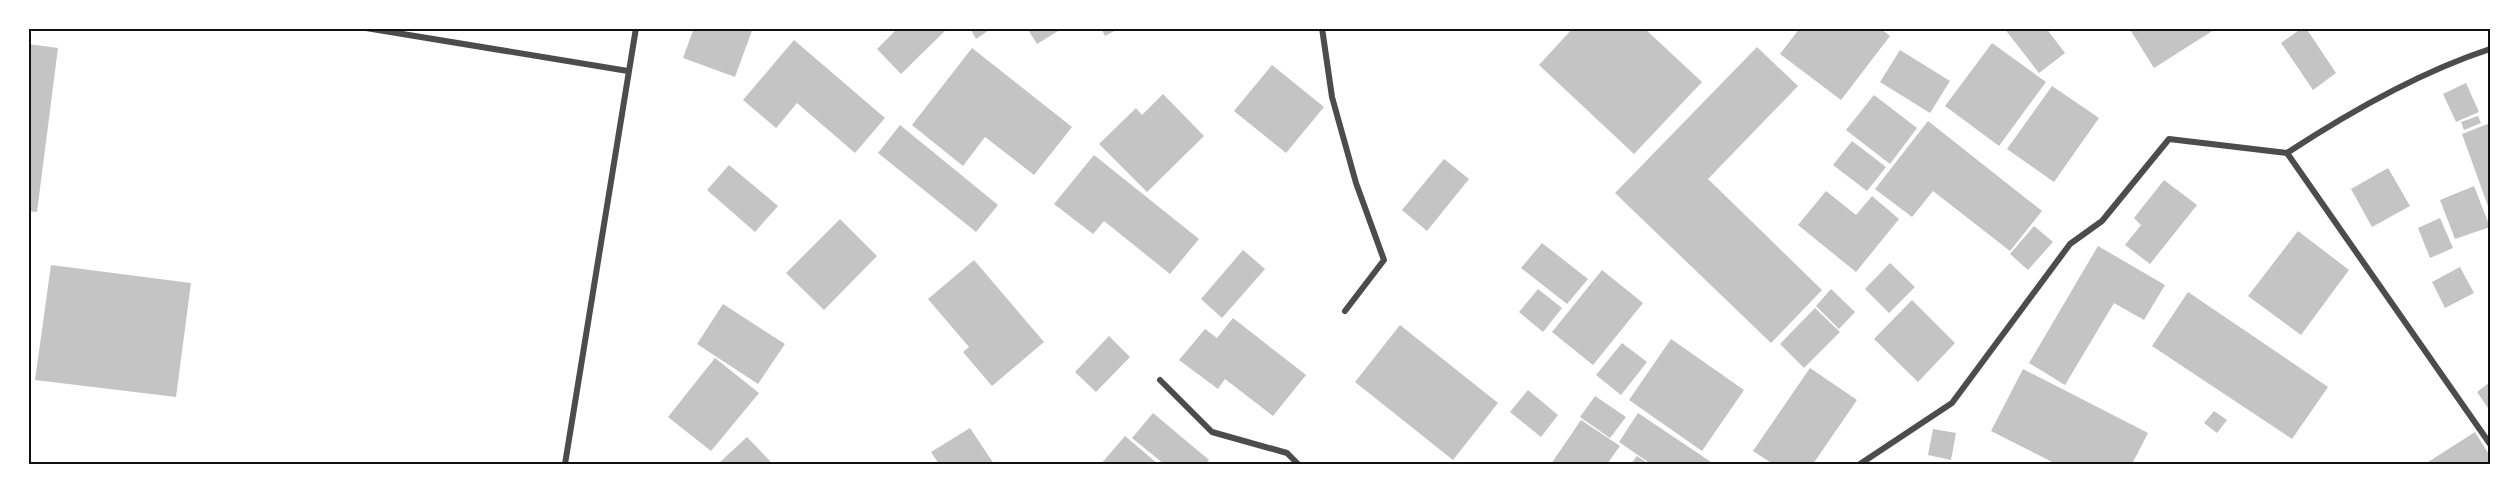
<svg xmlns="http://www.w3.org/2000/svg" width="2519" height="493" font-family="'Alegreya Sans',sans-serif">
  <rect width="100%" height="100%" fill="#fff"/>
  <!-- building -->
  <g fill="#c4c4c4">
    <path d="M694 28H753L735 77 683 58Z"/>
    <path d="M898 28H948L901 74 877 49Z"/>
    <path d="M970 28H992L976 39Z"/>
    <path d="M1027 28H1063L1037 44Z"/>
    <path d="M1101 28H1120L1105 36Z"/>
    <path d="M1573 28H1644L1702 82 1634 154 1539 65Z"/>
    <path d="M1800 28H1880L1890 36 1841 100 1780 54Z"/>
    <path d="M2004 28H2046L2065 53 2039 73Z"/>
    <path d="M2129 28H2217L2154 68Z"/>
    <path d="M2302 28H2306L2336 73 2313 90 2281 43Z"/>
    <path d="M794 40 885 118 855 153 797 103 776 128 743 100Z"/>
    <path d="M1992 43 2046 82 1999 146 1945 106Z"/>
    <path d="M28 44 58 48 37 212 28 211Z"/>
    <path d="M1757 47 1798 86 1708 179 1822 290 1771 343 1615 193Z"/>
    <path d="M972 48 1072 127 1034 175 985 137 963 166 912 125Z"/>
    <path d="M1900 50 1950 81 1930 113 1880 82Z"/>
    <path d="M1272 65 1324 107 1286 153 1234 111Z"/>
    <path d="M2466 83 2479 112 2456 122 2443 94Z"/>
    <path d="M2052 86 2099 118 2054 182 2007 149Z"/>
    <path d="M1163 94 1204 136 1147 192 1099 144 1136 108 1142 115Z"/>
    <path d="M1874 95 1917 128 1890 164 1846 130Z"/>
    <path d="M2478 116 2481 123 2464 130 2461 122Z"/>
    <path d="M1928 121 2042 211 2010 251 1933 191 1912 217 1875 189Z"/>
    <path d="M2490 123V212L2462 134Z"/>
    <path d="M900 125 998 205 976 232 878 153Z"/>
    <path d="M1852 141 1886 167 1867 191 1833 165Z"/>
    <path d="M1094 155 1199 239 1170 274 1104 221 1093 234 1054 204Z"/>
    <path d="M1444 159 1469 179 1427 231 1402 210Z"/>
    <path d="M729 165 778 206 755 232 707 190Z"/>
    <path d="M2388 168 2410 206 2372 227 2351 189Z"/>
    <path d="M2164 180 2197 205 2150 264 2125 245 2141 225 2134 218Z"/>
    <path d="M2474 186 2490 227 2455 239 2440 200Z"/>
    <path d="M1826 191 1856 215 1872 196 1899 219 1856 272 1798 225Z"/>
    <path d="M2440 218 2453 248 2430 258 2418 228Z"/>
    <path d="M840 219 877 256 824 310 786 273Z"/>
    <path d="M2034 226 2053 242 2028 270 2010 254Z"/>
    <path d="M2298 231 2349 270 2301 335 2248 296Z"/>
    <path d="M1542 243 1588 279 1567 304 1521 268Z"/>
    <path d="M2098 246 2165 285 2144 320 2114 303 2065 385 2029 363Z"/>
    <path d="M1243 250 1265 269 1222 318 1201 299Z"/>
    <path d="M974 260 1044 342 992 386 963 352 969 347 928 299Z"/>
    <path d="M1890 263 1915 287 1889 313 1865 289Z"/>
    <path d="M51 265 191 283 176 397 35 380Z"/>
    <path d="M2460 267 2474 293 2445 308 2432 282Z"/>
    <path d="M1602 270 1643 303 1593 365 1552 332Z"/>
    <path d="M1538 289 1562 308 1543 332 1519 312Z"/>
    <path d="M1831 289 1855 312 1839 329 1816 306Z"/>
    <path d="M2188 292 2328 387 2292 439 2152 346Z"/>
    <path d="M1912 300 1955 343 1918 382 1874 339Z"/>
    <path d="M723 304 785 344 758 384 697 344Z"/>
    <path d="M1815 308 1840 332 1804 368 1780 344Z"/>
    <path d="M1233 318 1306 375 1273 416 1225 379 1218 389 1179 360 1205 329 1217 338Z"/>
    <path d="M1400 325 1498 403 1453 460 1355 382Z"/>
    <path d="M1109 336 1130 357 1096 392 1075 372Z"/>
    <path d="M1671 339 1744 390 1702 451 1629 400Z"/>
    <path d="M1622 343 1647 362 1621 395 1596 375Z"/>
    <path d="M715 358 759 393 711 451 668 417Z"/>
    <path d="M1810 368 1857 400 1813 464H1773L1753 451Z"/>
    <path d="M2023 369 2148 433 2132 464H2056L1991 431Z"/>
    <path d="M2490 382V411L2477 392Z"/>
    <path d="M1528 390 1558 415 1541 437 1510 412Z"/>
    <path d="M1595 396 1626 417 1610 438 1580 417Z"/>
    <path d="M2214 411 2227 420 2217 433 2204 423Z"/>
    <path d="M1153 413 1209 460 1206 464H1164L1132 438Z"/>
    <path d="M1638 413 1714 464H1651L1619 442Z"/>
    <path d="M1581 420 1620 446 1607 464H1551Z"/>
    <path d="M970 428 994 464H939L931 452Z"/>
    <path d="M1933 429 1956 433 1951 460 1928 455Z"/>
    <path d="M2475 432 2490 456V464H2425Z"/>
    <path d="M1125 436 1158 464H1101Z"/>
    <path d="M747 437 770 461 767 464H718Z"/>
    <path d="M1637 456 1649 464H1631Z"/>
  </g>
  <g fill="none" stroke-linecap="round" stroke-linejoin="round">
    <!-- minor -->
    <g stroke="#4c4c4c" stroke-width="6">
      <path d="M366 28 628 71"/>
      <path d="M1322 28 1332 97 1356 183 1384 260 1345 311"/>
      <path d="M2287 153 2490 444"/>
      <path d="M1160 380 1212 432 1287 453 1298 464"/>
      <path d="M565 464 636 28"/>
      <path d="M1860 464 1952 403 2070 244 2102 221 2169 139 2287 153C2348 113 2420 72 2490 49"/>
    </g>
  </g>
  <!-- border -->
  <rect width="2519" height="493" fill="none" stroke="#ffffff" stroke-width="60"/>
  <rect x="30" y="30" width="2459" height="433" fill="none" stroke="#111" stroke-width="2"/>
</svg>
